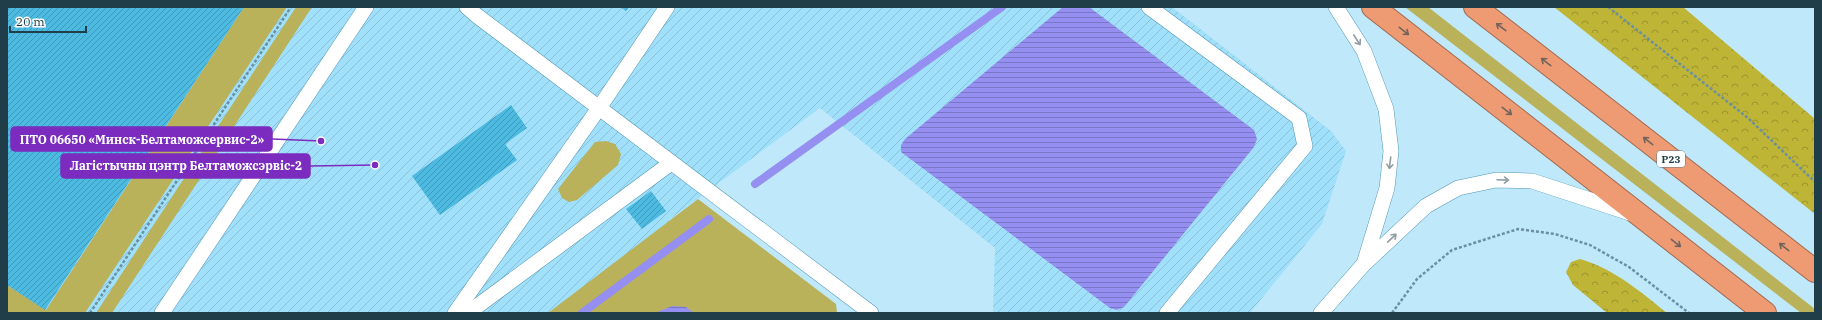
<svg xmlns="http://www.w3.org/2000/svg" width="1822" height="320" font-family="'IBM Plex Serif',serif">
  <defs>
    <pattern id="industrial-furrows" width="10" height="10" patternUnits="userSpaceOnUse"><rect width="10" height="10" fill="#a0e0fa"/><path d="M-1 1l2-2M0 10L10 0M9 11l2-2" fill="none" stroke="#8ac1d8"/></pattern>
    <pattern id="forest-crowns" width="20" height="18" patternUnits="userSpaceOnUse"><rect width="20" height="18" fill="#beb537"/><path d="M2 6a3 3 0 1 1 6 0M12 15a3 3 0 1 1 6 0" fill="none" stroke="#9a9530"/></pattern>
    <pattern id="water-rules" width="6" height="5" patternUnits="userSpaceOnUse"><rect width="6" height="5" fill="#958ff1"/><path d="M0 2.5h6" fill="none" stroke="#7976c5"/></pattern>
    <pattern id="building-hatch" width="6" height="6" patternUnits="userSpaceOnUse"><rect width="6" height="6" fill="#4cbae1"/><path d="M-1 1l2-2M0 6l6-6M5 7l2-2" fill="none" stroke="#3f99b8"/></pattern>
  </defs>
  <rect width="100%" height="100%" fill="#bfe9fa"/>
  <!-- industrial -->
  <path fill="url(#industrial-furrows)" d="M7 7H1172L1331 131 1346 151 1322 224 1250 313H993L995 248 820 108 669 220 749 313H7Z"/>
  <!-- green -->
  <g fill="#b9b25b">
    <path d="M244 7H287L85 313H7V285L46 310Z"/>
    <path d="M296 7H312L112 313H96Z"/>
    <path d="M1405 7H1428L1815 309V313H1801Z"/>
    <path d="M606 141 615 144 621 154 618 165 577 200 569 202 562 198 558 189 595 142Z"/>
    <path d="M698 199 836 304 837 313H548Z"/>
  </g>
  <!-- forest -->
  <g fill="url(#forest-crowns)">
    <path d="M1554 7H1683L1815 119V214Z"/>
    <path d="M1580 259C1614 269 1640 291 1667 313H1607L1573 285 1566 272 1571 262Z"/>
  </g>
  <!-- water -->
  <g fill="url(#water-rules)">
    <path d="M1063 7H1089L1254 130 1257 139 1254 147 1124 307 1117 310 1110 308 901 152V145L905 139Z"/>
    <path d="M672 306 686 307 694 313H655Z"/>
  </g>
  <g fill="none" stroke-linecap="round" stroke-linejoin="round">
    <!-- stream -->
    <g stroke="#958ff1" stroke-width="8">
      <path d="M755 184 1002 7"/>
      <path d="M582 313 709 219"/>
    </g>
  </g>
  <!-- building -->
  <g fill="url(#building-hatch)">
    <path d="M7 7H244L45 310 7 285Z"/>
    <path d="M620 7H629L626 11Z"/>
    <path d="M511 105 527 128 505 144 517 160 440 215 412 176Z"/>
    <path d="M651 191 666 211 642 229 626 209Z"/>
  </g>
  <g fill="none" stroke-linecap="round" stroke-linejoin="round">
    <defs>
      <g id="service">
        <path d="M467 7 476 15 871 313"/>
        <path d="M1149 7 1299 118 1305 146 1167 313"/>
        <path d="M1336 7 1364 51 1386 109 1391 151 1387 188 1364 264"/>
        <path d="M162 313 366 7"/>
        <path d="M455 313 599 108 667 7"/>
        <path d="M468 313 671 163"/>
        <path d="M1321 313 1363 265 1426 206 1458 188 1496 180 1532 181 1630 213"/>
      </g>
      <g id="trunk">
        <path d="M1373 7 1765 313"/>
        <path d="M1475 7 1815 271"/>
      </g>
    </defs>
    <!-- service casing -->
    <use href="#service" stroke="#5198b3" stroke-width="16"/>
    <!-- trunk casing -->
    <use href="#trunk" stroke="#a36a4f" stroke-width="24"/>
    <!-- path -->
    <g stroke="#6c909f" stroke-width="2.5" stroke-dasharray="3 2" stroke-linecap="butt">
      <path d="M1608 7 1748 118 1815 182"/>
      <path d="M90 313 291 7"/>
      <path d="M1392 313 1417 279 1452 250 1518 229 1555 234 1590 245 1629 267 1689 313"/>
    </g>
    <!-- service -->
    <use href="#service" stroke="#fff" stroke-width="15"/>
    <!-- trunk -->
    <use href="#trunk" stroke="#ee9b74" stroke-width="22"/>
  </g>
  <!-- one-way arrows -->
  <defs><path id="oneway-shaft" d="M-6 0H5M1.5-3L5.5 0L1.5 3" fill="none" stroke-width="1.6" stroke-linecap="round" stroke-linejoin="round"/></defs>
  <g stroke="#72635b">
    <use href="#oneway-shaft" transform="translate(1501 27) rotate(-143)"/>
    <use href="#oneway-shaft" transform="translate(1404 31) rotate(38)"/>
    <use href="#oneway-shaft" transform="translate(1546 62) rotate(-142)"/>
    <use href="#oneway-shaft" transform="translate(1507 111) rotate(38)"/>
    <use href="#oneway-shaft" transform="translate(1648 141) rotate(-142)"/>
    <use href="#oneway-shaft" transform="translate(1676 243) rotate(38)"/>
    <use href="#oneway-shaft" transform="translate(1784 247) rotate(-142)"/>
  </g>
  <g stroke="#909ea4">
    <use href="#oneway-shaft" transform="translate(1357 40) rotate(57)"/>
    <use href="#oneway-shaft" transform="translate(1390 163) rotate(97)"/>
    <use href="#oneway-shaft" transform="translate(1503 180) rotate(2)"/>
    <use href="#oneway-shaft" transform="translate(1392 238) rotate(-43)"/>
  </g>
  <g text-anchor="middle" stroke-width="3.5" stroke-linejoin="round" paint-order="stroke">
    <!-- shield labels -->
    <rect fill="#fff" stroke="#637880" stroke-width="1" x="1657" y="151" width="28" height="16" rx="3"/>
    <g font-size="10" font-weight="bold" fill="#203e4a">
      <text x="1671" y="163">Р23</text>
    </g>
  </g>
  <!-- callouts -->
  <path fill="none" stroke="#7b2cbf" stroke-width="1.5" d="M321 141L272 139M375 165L310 166"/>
  <g fill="#7b2cbf" stroke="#fff" stroke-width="1.5">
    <circle cx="321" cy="141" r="4"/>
    <circle cx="375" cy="165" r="4"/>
  </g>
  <g fill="#7b2cbf" stroke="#7b2cbf" stroke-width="1.5">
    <rect x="11" y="127" width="261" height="24" rx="4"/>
    <rect x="61" y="154" width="249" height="24" rx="4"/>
  </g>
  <g font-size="12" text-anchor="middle" font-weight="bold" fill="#fff">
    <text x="142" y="144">ПТО 06650 «Минск-Белтаможсервис-2»</text>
    <text x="186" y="170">Лагістычны цэнтр Белтаможсэрвіс-2</text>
  </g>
  <!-- border -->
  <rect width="1822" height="320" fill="none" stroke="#203e4a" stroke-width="16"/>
  <!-- scale -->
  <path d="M10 26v6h76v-6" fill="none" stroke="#203e4a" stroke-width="2"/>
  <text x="16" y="26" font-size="12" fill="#203e4a" stroke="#ffffff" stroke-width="3" paint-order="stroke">20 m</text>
</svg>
